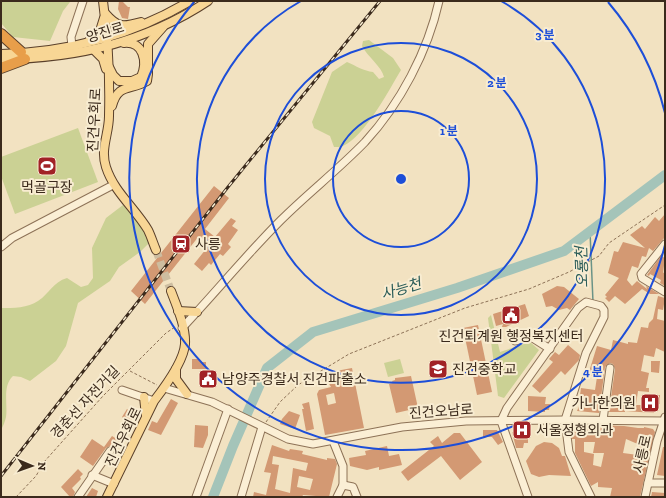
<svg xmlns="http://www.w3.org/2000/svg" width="666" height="498" font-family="'Zilla Slab','Noto Sans KR',serif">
  <rect width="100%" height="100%" fill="#f2e2c1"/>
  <!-- green -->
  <g fill="#cbd194">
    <path d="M1 1H70V2L63 11 50 41 13 37 1 23Z"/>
    <path d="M369 40 393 58 401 70C389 90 365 136 343 146 341 147 337 147 334 147L330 136 314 128 312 122 332 72 347 62C356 66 364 71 373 72L379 79 384 77C382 67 367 56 362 46L363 41Z"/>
    <path d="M78 128 98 182 15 214 1 176V157Z"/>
    <path d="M123 205 145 231 149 243 140 252 119 267 110 281 78 303 66 346 56 361 30 381 21 377 13 376C2 386 8 405 6 417 5 422 3 426 1 430V308C13 308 28 308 38 301 50 293 53 282 67 278L81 287 88 285 93 278 92 248 106 218Z"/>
    <path d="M491 315 500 352 530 342 539 350 504 398 498 396 488 318Z"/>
    <path d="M400 359 404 373 388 377 384 363Z"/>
  </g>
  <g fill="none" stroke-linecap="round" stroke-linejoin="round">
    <!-- stream -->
    <path stroke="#6a9387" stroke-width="1.5" d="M590 231 593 302"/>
    <!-- river -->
    <path stroke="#a4c4b9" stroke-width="10" d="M213 497 233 446 267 368 313 332 457 288 564 251 665 175"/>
  </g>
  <!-- building -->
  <g fill="#d39973" fill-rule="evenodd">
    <path d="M119 1 123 2 128 7H130L128 19 122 18 118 9Z"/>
    <path d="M214 186 229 198 205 229 215 237 231 218 236 221 232 226 238 230 228 244 231 247 223 256 220 254 211 265 209 263 202 271 194 264 210 244 199 236 145 304 131 291Z"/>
    <path d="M665 214V237L653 251 649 248 646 257 642 256 638 268 632 266 627 280 632 286 637 281 647 289 646 286 659 294H650L642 289 625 304 615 296 609 302 605 298 607 297 605 295 619 278 608 273 614 251 618 252 623 242 645 248 630 235 642 226 645 229 655 217 659 221Z"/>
    <path d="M661 256 665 258 663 273 665 272V286L660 283 661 280 650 274 649 276 647 275Z"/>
    <path d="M557 286 564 287 579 299 570 310 567 308 559 310 552 306 546 307 542 294Z"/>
    <path d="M658 296 665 298 663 310 658 309 657 319 665 321V352L656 348 654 357 644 355 641 371 649 373 646 388H649V392L638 391 636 405H649L651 395H660V404H655L654 413 625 411V412H609L615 369 613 364 610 363 605 367 599 413 577 411 584 395H580L581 388 595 390 597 377 588 375 597 346 611 350 613 340 628 344V342L637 343 641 327 648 328 649 323 653 319Z"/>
    <path d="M525 304 529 316 506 327H502L503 324 496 326 493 314Z"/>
    <path d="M478 325 492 392 477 395 463 328Z"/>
    <path d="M568 345 580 355 579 360 565 375 561 371 540 393 532 386 553 362 549 359 555 352 559 355Z"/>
    <path d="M192 359H200V362H206V369H192Z"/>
    <path d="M651 361H660L659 373 651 372Z"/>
    <path d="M352 368 364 428 325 435 317 394 319 390 331 387 325 377 336 371ZM334 393 336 403 328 405 326 395Z"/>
    <path d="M205 374 214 378 212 384 203 381Z"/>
    <path d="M411 376 418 408 396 413 389 384 393 383 392 381 395 380V378Z"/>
    <path d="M528 396 546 397 545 404H550L549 410H545V412L528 411Z"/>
    <path d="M171 399 178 403 161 435 148 430 152 421 157 423Z"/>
    <path d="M309 402 314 429 306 431 302 409H304L302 404Z"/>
    <path d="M134 408 138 411 130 422 122 417 127 409 131 412Z"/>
    <path d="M289 411 300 415 295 429 280 424 282 419Z"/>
    <path d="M195 425 208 426V435L203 448 194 447Z"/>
    <path d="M596 425 624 426 638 428H644V427L653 429 655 432 640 497H610L612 488 598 487V482L591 486 575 453V439H572V429H596ZM626 439 640 445 638 455 623 453ZM584 442H595L593 453H604L601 467 593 465 594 454 584 452Z"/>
    <path d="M483 430H497L503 442 498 445 492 437H483Z"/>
    <path d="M512 432H528V443H524L523 448H516Z"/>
    <path d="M454 433H460L482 462 460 480 441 456 408 481 401 472 434 446 430 442 438 436 442 443Z"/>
    <path d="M112 436 120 441 115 449 110 446 106 448 93 466 80 457 92 439 104 447Z"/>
    <path d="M544 442 552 443 559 448 562 456H565L571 476 549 475 539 477 531 474 526 461 536 446Z"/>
    <path d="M272 445 289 451 290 449 303 451 302 454 327 460V458L335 459 337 464 329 497 303 495 302 497H253L254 492 266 495 271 473 264 472ZM273 456 308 463 306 471 293 468 290 493 275 489 279 465 272 464ZM299 476 313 479 310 490 297 487Z"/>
    <path d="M387 446 389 456 399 454 402 465 379 470V467L367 470 350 466 349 458 366 455 365 451Z"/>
    <path d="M663 447H665V476L657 475Z"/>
    <path d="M78 469 83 474 80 477 81 479 72 488 75 492 73 497H70L61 487Z"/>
    <path d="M92 488 98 491 96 497H86Z"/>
    <path d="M652 492 665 493 664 497H651Z"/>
  </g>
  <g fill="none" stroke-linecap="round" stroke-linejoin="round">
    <!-- major-tunnel -->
    <path stroke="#cdbda0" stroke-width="8" stroke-dasharray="8 4" stroke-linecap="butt" d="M156 250 171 291"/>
    <defs>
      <g id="minor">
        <path d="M72 46 71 37 83 1"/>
        <path d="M665 244 641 274 642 278 665 292"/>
        <path d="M1 247 12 238 113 185"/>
        <path d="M182 328C216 292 246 255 281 220 308 193 338 170 365 142 400 104 428 51 439 1"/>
        <path d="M515 341 531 337 550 349"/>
        <path d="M164 388 212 402 288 439 313 444 402 427 466 421 565 420 665 421"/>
        <path d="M122 390 154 401"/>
        <path d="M603 420 610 368"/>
        <path d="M333 441 343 466V485L337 497"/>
        <path d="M92 475 114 484"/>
        <path d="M648 483H665"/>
        <path d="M343 485 353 487 357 497"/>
        <path d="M78 497 110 451"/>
        <path d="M196 497 228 409"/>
        <path d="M241 497 262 427"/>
        <path d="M528 497 501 421 507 408 578 308 586 302 601 306 604 310V317L586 353 565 420 569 452 591 497"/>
        <path d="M645 497 657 441 665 417"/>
      </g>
      <g id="major">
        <path d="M103 1C108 39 110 78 109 116 109 134 100 149 106 167 114 192 135 208 148 230 151 236 153 243 156 250"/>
        <path d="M105 13C118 28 123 27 141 22"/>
        <path d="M88 42 100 31 104 18"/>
        <path d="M94 50 103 59 106 69"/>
        <path d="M1 54C68 52 133 35 190 1"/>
        <path d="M1 59C74 59 146 42 208 1"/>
        <path d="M109 67 113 75 119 81H132L141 77C148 61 143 41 124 43"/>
        <path d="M112 106C118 83 130 91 147 81L148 74V44L163 27"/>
        <path d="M178 311 197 312"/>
        <path d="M176 369V379L187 394"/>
        <path d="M144 397 146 416"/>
        <path d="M107 497 154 401C164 388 184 361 185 344 186 327 177 307 171 291"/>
      </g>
      <g id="highway">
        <path d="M1 34 21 52"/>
        <path d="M1 68 25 59"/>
      </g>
    </defs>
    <!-- minor casing -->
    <use href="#minor" stroke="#8d7257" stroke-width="9"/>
    <!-- major casing -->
    <use href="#major" stroke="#5a402b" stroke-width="10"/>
    <!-- highway casing -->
    <use href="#highway" stroke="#5a402b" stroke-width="12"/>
    <!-- path -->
    <g stroke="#8d7257" stroke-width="1" stroke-dasharray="3 2" stroke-linecap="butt">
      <path d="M130 371 157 385"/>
      <path d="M266 422 280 402 298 385 349 354 465 308 529 289 569 272 599 256 609 243 665 205"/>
      <path d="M16 497 36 476 44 462 103 396 166 333 175 327"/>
    </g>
    <!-- minor -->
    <use href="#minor" stroke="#fbefd5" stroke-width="7"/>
    <!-- major -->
    <use href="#major" stroke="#f8d695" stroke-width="8"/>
    <!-- highway -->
    <use href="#highway" stroke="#e89e4a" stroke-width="10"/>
    <defs>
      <path id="rail" d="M1 476 228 187 380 1"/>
    </defs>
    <!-- rail casing -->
    <use href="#rail" stroke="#3b2a1c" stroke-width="3"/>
    <!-- rail -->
    <use href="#rail" stroke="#f8ecd1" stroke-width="1.5" stroke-dasharray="4.5" stroke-linecap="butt"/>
  </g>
  <!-- distance rings -->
  <g fill="none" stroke="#1d4ed8" stroke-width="2">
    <circle cx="401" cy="179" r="68"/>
    <circle cx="401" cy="179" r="136"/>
    <path d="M501 1A204 204 0 1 1 301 1"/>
    <path d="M665 245A272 272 0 1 1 194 2M608 2A272 272 0 0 1 665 113"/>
  </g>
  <!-- icons -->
  <defs>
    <symbol id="stadium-square" viewBox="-11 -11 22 22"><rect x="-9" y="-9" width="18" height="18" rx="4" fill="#a12226" stroke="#f8ecd1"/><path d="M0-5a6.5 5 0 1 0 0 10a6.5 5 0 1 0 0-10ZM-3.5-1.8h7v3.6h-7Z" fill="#fff"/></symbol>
    <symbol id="station-square" viewBox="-11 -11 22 22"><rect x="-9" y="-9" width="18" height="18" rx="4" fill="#a12226" stroke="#f8ecd1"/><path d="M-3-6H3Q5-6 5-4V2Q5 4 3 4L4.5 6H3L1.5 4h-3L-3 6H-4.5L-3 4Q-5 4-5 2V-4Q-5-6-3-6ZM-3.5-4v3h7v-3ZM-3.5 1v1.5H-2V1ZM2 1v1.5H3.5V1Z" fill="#fff"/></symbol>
    <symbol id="civic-square" viewBox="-11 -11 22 22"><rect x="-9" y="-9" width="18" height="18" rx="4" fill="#a12226" stroke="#f8ecd1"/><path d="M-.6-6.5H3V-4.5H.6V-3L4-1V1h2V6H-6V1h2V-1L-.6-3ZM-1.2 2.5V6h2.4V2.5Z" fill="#fff"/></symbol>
    <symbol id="school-square" viewBox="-11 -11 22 22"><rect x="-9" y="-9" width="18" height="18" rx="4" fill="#a12226" stroke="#f8ecd1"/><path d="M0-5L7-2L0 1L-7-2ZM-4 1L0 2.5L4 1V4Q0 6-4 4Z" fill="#fff"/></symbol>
    <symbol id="hospital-square" viewBox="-11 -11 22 22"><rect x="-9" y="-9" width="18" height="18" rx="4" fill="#a12226" stroke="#f8ecd1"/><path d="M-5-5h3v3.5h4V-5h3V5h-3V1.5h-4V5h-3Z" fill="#fff"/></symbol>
  </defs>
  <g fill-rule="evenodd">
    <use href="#stadium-square" x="36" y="155" width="22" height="22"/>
    <use href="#station-square" x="170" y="233" width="22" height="22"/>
    <use href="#civic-square" x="500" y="304" width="22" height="22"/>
    <use href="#school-square" x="427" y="358" width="22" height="22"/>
    <use href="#civic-square" x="197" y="368" width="22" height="22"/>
    <use href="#hospital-square" x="639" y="392" width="22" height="22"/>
    <use href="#hospital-square" x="511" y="419" width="22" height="22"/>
  </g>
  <g text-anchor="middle" stroke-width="4" stroke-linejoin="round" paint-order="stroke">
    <!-- street labels -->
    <g font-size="14" fill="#3b2a1c" stroke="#f8ecd1">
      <text transform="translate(105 32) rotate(-17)" y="5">양진로</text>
      <text transform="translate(94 120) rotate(-87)" y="5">진건우회로</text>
      <text transform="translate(85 402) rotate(-47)" y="5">경춘선 자전거길</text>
      <text transform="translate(441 411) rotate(-4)" y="5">진건오남로</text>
      <text transform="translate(123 437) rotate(-64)" y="5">진건우회로</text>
      <text transform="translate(642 454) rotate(-77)" y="5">사릉로</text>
    </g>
    <!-- poi labels -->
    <g font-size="14" fill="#3b2a1c" stroke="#f8ecd1" text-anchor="start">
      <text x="47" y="192" text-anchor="middle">먹골구장</text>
      <text x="195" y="249">사릉</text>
      <text x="511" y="341" text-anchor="middle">진건퇴계원 행정복지센터</text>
      <text x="452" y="374">진건중학교</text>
      <text x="222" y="384">남양주경찰서 진건파출소</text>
      <text x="636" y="408" text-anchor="end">가나한의원</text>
      <text x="536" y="435">서울정형외과</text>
    </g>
    <!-- water labels -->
    <g font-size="15" font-style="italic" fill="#2a5c58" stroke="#f8ecd1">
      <text transform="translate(582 267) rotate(-92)" y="5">오룡천</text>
      <text transform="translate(401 289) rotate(-17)" y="5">사능천</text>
    </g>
  </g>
  <circle cx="401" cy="179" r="6" fill="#1d4ed8" stroke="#f8ecd1" stroke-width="2"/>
  <g font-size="12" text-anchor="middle" font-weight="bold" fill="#1d4ed8" stroke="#f8ecd1" stroke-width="4" stroke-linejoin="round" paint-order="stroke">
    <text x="545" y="39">3 분</text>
    <text x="497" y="87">2 분</text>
    <text x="449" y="135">1 분</text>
    <text x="593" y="376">4 분</text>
  </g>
  <!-- border -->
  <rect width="666" height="498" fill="none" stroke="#3b2a1c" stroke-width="4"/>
  <!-- north arrow -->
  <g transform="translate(32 466) rotate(92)" stroke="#f8ecd1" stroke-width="3" paint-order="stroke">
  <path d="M0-3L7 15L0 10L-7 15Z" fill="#3b2a1c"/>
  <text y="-6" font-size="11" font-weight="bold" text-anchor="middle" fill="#3b2a1c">N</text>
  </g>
</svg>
